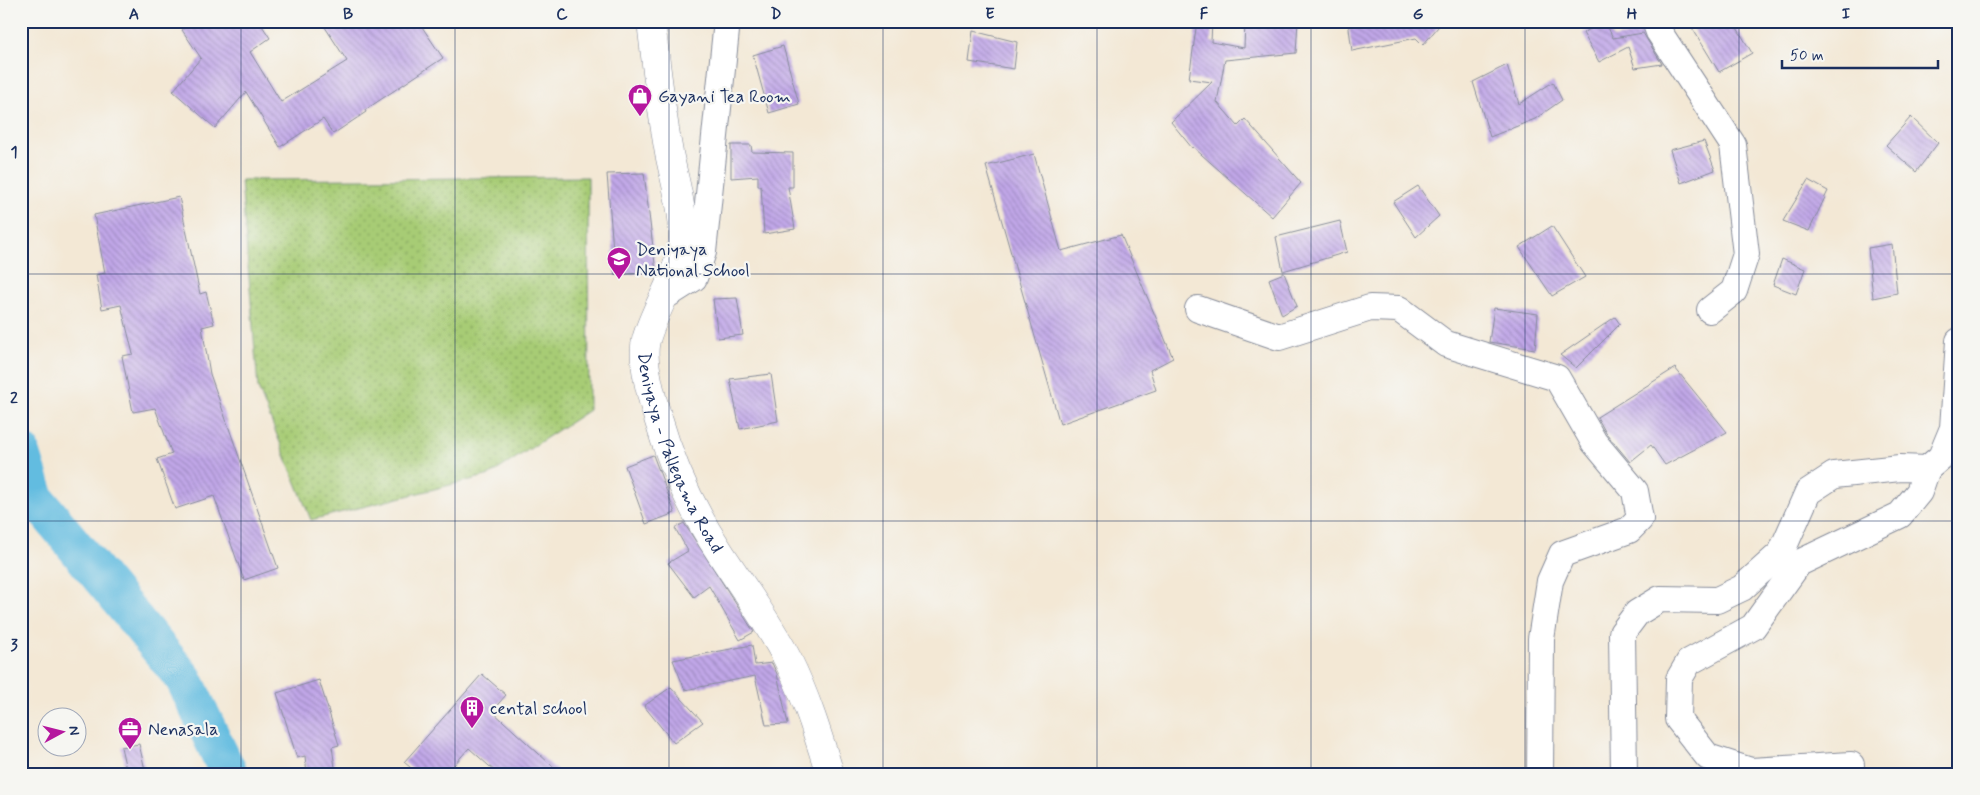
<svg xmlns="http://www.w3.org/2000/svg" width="1980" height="795" font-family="Mynerve,sans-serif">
  <defs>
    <pattern id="park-dots" width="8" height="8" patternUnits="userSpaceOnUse" patternTransform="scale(1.25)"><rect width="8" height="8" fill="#a7cc75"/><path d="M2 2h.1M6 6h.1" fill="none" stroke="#87a663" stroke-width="1.8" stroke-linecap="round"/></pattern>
    <pattern id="building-back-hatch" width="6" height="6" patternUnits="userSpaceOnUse" patternTransform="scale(1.25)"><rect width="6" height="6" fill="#c1a7e8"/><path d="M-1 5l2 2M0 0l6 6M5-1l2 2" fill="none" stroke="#9c88bf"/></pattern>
  </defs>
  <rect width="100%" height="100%" fill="#f6f6f2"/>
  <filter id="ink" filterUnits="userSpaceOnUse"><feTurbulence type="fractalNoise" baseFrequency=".02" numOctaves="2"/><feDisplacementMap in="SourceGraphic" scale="10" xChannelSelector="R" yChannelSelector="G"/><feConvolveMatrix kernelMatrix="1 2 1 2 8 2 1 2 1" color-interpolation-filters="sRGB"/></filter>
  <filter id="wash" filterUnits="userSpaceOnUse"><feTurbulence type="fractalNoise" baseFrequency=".0096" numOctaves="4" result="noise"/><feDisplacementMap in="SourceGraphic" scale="20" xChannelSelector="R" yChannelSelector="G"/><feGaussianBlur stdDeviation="1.12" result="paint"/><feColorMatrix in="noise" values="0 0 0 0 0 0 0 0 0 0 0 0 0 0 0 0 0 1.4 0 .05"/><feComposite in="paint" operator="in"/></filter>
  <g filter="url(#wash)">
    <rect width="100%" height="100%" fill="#f3e8d5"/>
    <!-- park -->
    <path fill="url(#park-dots)" stroke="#617e6a" d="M588 177 589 410 490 475 311 520 258 388 241 180Z"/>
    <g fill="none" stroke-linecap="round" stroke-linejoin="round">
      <!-- river -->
      <path stroke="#62bce0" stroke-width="38" d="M21 451 36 499 184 679 229 774"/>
    </g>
    <g id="blocks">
      <!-- building -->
      <g fill="url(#building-back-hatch)">
        <path d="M194 21H259L270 38 250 52 281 102 347 61 321 21H418L443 58 365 110 366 112 333 134 323 119 280 147 246 92 215 128 173 91 201 58 182 30Z"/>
        <path d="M1197 21H1212L1211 42 1244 48 1245 21H1298L1296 53 1225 60 1217 102 1238 126 1245 119 1301 183 1272 217 1193 147 1192 148 1171 122 1212 82 1189 79Z"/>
        <path d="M1348 21H1443L1423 45 1416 38 1352 51Z"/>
        <path d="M1605 21 1613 38 1643 33 1662 64 1635 68 1628 47 1599 62 1583 33Z"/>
        <path d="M1688 21H1733L1752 53 1719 72Z"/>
        <path d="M973 31 1017 42 1014 69 969 62Z"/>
        <path d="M783 46 799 104 769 113 753 55Z"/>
        <path d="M1507 65 1519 104 1553 82 1562 100 1535 119 1490 137 1473 82Z"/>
        <path d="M1911 117 1938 143 1916 172 1886 145Z"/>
        <path d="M1704 141 1715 170 1681 183 1670 150Z"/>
        <path d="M731 145H751L752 152 793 153V187H788L795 229 764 234 761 186H758V176L731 178Z"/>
        <path d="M1034 154 1061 251 1121 235 1173 358 1150 370 1156 390 1060 424 986 166Z"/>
        <path d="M644 173 656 272 615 275 607 174Z"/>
        <path d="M1808 180 1828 191 1809 231 1783 221Z"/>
        <path d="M1418 186 1439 216 1416 237 1393 202Z"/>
        <path d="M179 197 200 294 206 292 214 324 202 327 210 374 278 568 244 580 214 496 175 509 157 459 172 454 155 408 133 412 122 356 133 354 121 305 102 309 96 275 105 273 94 215Z"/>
        <path d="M1340 221 1347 252 1283 271 1276 237Z"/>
        <path d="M1552 226 1585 277 1552 296 1519 247Z"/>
        <path d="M1892 244 1897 293 1873 298 1868 248Z"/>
        <path d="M1782 259 1805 269 1796 294 1773 285Z"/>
        <path d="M1284 273 1297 306 1282 315 1269 279Z"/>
        <path d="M737 298 743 335 718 338 713 299Z"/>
        <path d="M1494 308 1538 314 1535 349 1489 342Z"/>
        <path d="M1615 317 1620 324 1576 368 1560 355Z"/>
        <path d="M1675 368 1727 432 1665 465 1651 445 1630 462 1606 433 1597 417Z"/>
        <path d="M771 374 778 421 740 429 730 379Z"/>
        <path d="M653 455 675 513 646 524 625 466Z"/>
        <path d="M684 523 754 632 740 640 709 586 694 597 668 563 688 551 675 528Z"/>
        <path d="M752 645 755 665 772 663 777 674 788 724 766 725 755 676 685 690 673 660Z"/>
        <path d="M482 674 506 695 492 711 561 774H498L469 748 446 774H418L404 762Z"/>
        <path d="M319 680 339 745 332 747 336 774H307L305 756 297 758 277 693Z"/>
        <path d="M671 687 703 722 674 743 644 706Z"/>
        <path d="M139 744 146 774H127L121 747Z"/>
      </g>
    </g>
  </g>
  <g filter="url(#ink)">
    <use href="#blocks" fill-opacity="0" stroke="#878c9a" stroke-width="1"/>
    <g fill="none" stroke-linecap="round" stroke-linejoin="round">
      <defs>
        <g id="minor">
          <path d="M1655 21 1659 32 1733 145 1746 254 1734 291 1710 310"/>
          <path d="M664 297 694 278 703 252 727 21"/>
          <path d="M1198 309 1279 337 1370 308 1399 309 1446 344 1557 378 1594 442 1635 491 1640 519 1629 530 1562 554 1550 581 1541 639 1540 774"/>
          <path d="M1851 765 1751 771 1708 757 1678 719 1679 679 1689 662 1753 627 1799 563 1900 515 1919 492 1927 469"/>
          <path d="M1624 774 1622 633 1637 613 1660 599 1717 600 1742 588 1781 553 1808 492 1834 475 1900 468 1927 469 1941 457 1953 428 1959 341"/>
        </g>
        <g id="major">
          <path id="s1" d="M651 21C656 65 661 110 669 153 674 178 682 204 683 229 685 268 656 303 646 340 641 360 651 395 657 415 671 464 693 512 721 554 744 589 769 623 788 660 806 696 818 735 830 774"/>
        </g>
      </defs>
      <!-- minor casing -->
      <use href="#minor" stroke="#878c9a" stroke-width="28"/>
      <!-- major casing -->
      <use href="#major" stroke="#878c9a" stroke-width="29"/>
      <!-- minor -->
      <use href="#minor" stroke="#fff" stroke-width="26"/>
      <!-- major -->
      <use href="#major" stroke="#fff" stroke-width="28"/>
    </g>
  </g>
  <!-- grid -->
  <path fill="none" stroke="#1b2f5e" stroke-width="1" stroke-opacity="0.55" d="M241 21V774M455 21V774M669 21V774M883 21V774M1097 21V774M1311 21V774M1525 21V774M1739 21V774M21 274H1959M21 521H1959"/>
  <!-- icons -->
  <defs>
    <symbol id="shop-pin" viewBox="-11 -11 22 30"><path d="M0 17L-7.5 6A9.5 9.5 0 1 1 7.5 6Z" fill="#b5179e" stroke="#f6f6f2"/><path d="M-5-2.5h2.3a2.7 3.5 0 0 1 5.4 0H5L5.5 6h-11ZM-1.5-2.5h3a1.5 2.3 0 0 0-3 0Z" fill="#fff"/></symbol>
    <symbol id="school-pin" viewBox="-11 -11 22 30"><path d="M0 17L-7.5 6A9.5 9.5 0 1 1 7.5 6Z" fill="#b5179e" stroke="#f6f6f2"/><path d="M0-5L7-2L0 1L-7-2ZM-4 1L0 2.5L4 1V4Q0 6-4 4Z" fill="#fff"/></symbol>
    <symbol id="building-pin" viewBox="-11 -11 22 30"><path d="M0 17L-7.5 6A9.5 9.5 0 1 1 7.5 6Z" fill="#b5179e" stroke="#f6f6f2"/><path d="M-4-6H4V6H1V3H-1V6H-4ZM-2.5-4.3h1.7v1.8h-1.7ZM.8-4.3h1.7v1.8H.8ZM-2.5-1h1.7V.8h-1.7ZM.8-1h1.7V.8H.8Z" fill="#fff"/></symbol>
    <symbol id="office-pin" viewBox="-11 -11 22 30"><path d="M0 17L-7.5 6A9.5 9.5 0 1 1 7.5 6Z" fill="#b5179e" stroke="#f6f6f2"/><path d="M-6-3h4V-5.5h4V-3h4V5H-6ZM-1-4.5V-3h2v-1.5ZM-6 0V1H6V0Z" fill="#fff"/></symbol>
  </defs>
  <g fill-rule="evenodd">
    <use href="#shop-pin" x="626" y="82" width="28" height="38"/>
    <use href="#school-pin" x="605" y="245" width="28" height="38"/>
    <use href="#building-pin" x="458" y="694" width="28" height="38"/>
    <use href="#office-pin" x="116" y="715" width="28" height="38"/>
  </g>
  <g text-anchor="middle" stroke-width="4.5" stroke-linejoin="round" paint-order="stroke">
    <!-- poi labels -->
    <g font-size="18" fill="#1b2f5e" stroke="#f6f6f2" text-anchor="start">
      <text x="658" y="102">Gayani Tea Room</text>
      <text x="636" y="255">Deniyaya<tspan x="636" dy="21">National School</tspan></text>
      <text x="490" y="714">cental school</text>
      <text x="148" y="735">Nenasala</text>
    </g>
    <!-- street labels -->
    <g font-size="18" fill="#1b2f5e" stroke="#f6f6f2">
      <text dy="6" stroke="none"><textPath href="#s1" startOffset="448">Deniyaya - Pallegama Road</textPath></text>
    </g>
  </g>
  <!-- margin -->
  <rect width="1980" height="795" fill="none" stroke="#f6f6f2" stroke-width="55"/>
  <!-- north arrow -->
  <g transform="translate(62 732) rotate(83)"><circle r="24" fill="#f6f6f2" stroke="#9ea6b7"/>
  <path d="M0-4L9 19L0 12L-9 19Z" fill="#b5179e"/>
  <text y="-8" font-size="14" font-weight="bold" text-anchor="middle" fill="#1b2f5e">N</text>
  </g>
  <!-- scale -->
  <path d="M1782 60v8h156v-8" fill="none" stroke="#1b2f5e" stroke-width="2.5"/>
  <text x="1790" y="60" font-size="15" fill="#1b2f5e" stroke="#f6f6f2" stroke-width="4" paint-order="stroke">50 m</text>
  <rect x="28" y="28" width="1924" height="740" fill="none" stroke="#1b2f5e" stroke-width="2"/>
  <g font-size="16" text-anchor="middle" font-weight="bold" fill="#1b2f5e">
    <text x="134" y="19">A</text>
    <text x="348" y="19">B</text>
    <text x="562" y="19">C</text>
    <text x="776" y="19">D</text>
    <text x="990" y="19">E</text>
    <text x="1204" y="19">F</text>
    <text x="1418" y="19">G</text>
    <text x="1632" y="19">H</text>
    <text x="1846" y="19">I</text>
    <text x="14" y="157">1</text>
    <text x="14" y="403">2</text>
    <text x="14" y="650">3</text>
  </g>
</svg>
